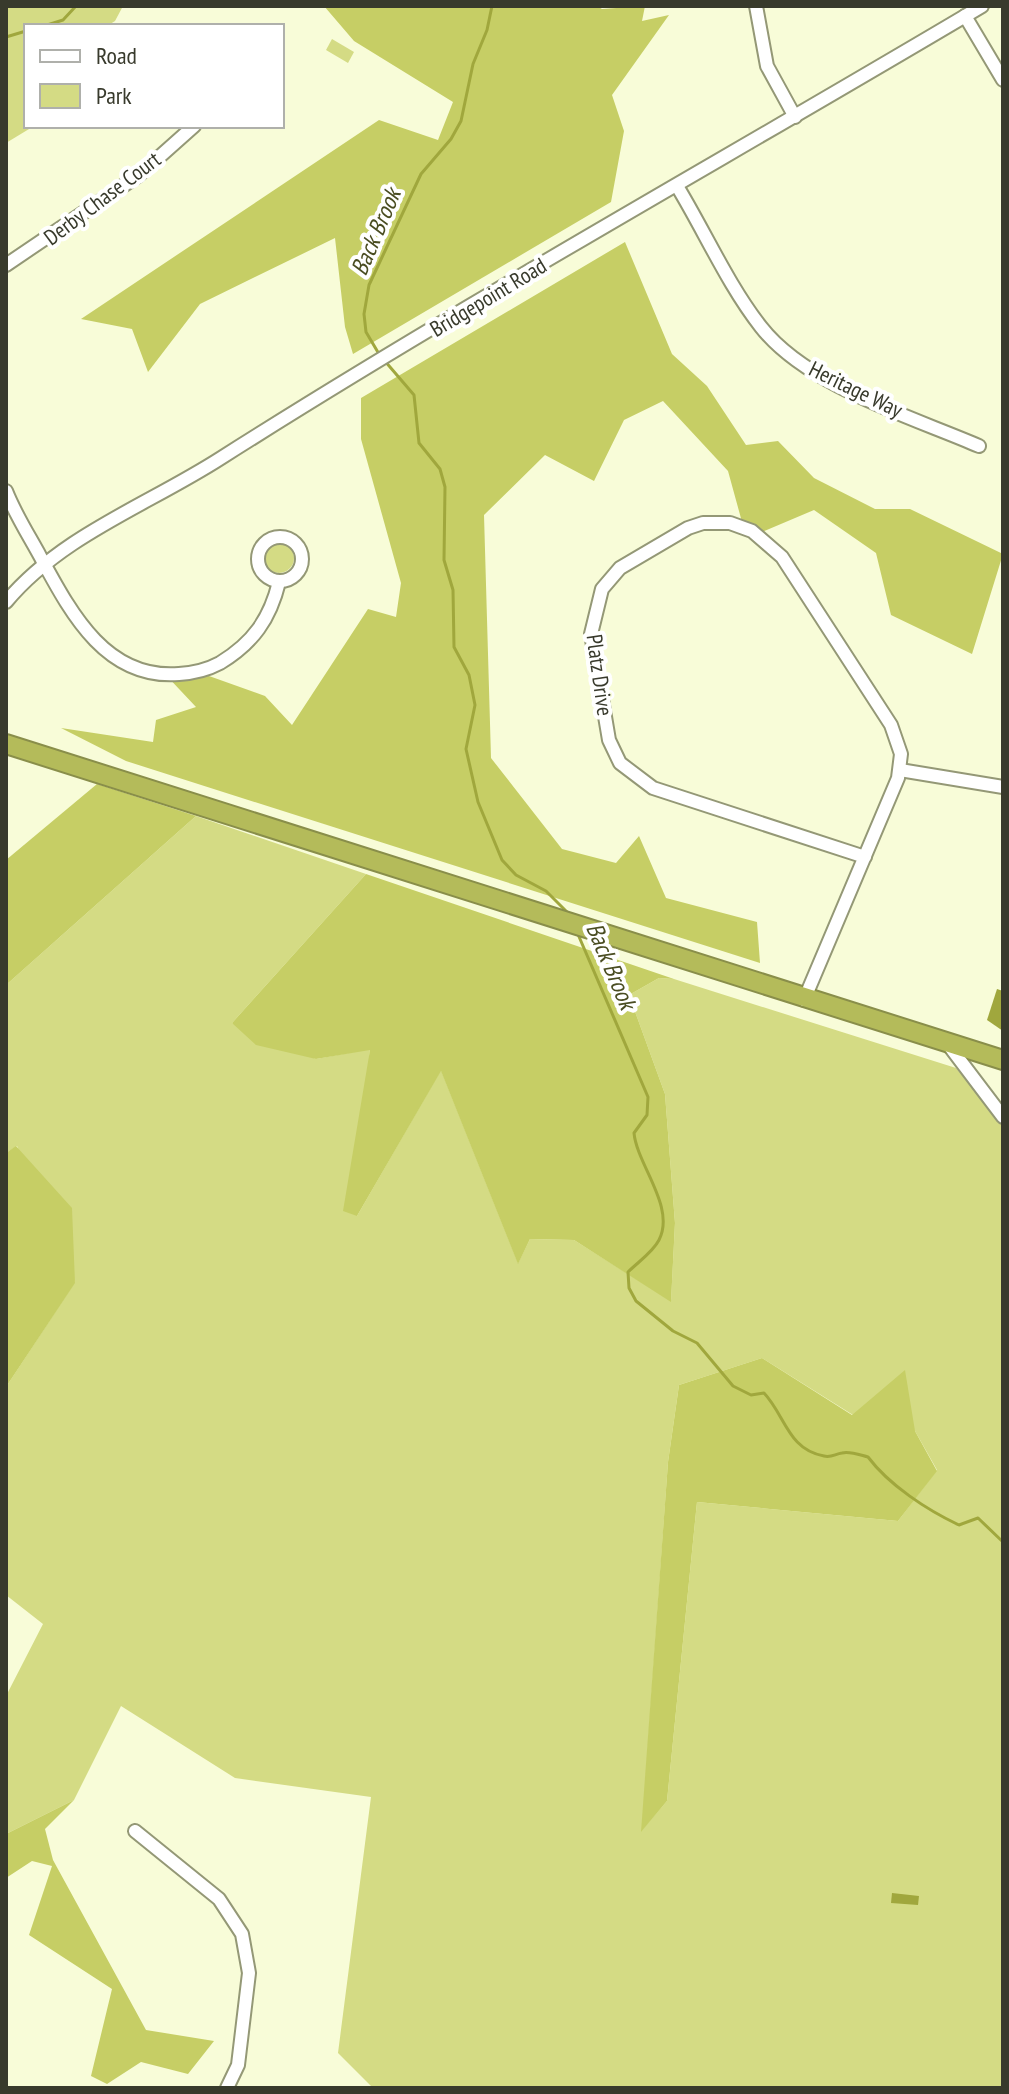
<svg xmlns="http://www.w3.org/2000/svg" width="1009" height="2094" font-family="'PT Sans Narrow',sans-serif">
  <rect width="100%" height="100%" fill="#f8fcd8"/>
  <!-- green -->
  <g fill="#d4db84" fill-rule="evenodd">
    <path d="M6 6H123L115 21 107 26H26V126H34L6 143Z"/>
    <path d="M332 39 354 52 348 63 326 50Z"/>
    <circle cx="279" cy="558" r="15"/>
    <path d="M196 816 366 874 232 1023 316 1059 370 1049 357 1216 441 1070 518 1263 530 1239 574 1240 671 1301 675 1223 665 1094 629 995 659 978 674 979 956 1068 1003 1123V2088H373L338 2053 371 1797 235 1778 121 1706 74 1800 6 1834V1696L43 1624 6 1595V1387L75 1282 17 1146 6 1153V985ZM762 1358 853 1415 915 1431 937 1470 898 1521 697 1502 667 1801 642 1830 668 1462 679 1385Z"/>
  </g>
  <!-- forest -->
  <g fill="#c6ce65">
    <path d="M324 6H597L602 9 645 6 642 21 669 15 612 95 624 131 611 202 353 354 345 327 335 238 200 304 148 372 132 329 81 319 379 120 438 140 453 102 354 41Z"/>
    <path d="M625 242 672 354 707 386 746 445 778 441 814 478 875 509H910L1003 554 972 654 891 615 876 553 814 510 762 532 742 522 728 471 663 401 624 420 594 481 545 455 484 515 491 758 562 849 616 863 639 836 666 898 757 922 760 963 126 761 61 728 153 742 156 720 196 707 164 673 195 671 265 696 292 725 368 609 396 617 401 583 361 439V398Z"/>
    <path d="M97 784 196 816 6 985V860Z"/>
    <path d="M366 874 674 979 659 978 629 995 665 1094 675 1223 671 1302 574 1240 530 1239 518 1264 441 1071 357 1216 343 1211 370 1050 316 1059 256 1045 232 1023Z"/>
    <path d="M16 1146 72 1208 75 1283 6 1387V1153Z"/>
    <path d="M762 1358 852 1415 905 1370 915 1431 937 1471 898 1521 697 1502 667 1801 641 1832 668 1462 679 1385Z"/>
    <path d="M74 1800 45 1829 53 1860 146 2030 214 2041 188 2074 141 2062 107 2084 91 2076 112 1989 29 1935 52 1866 32 1861 6 1878V1834Z"/>
  </g>
  <!-- water -->
  <g fill="#a0a73d">
    <path d="M997 989 1003 991V1031L987 1020Z"/>
    <path d="M892 1893 919 1896 918 1905 891 1903Z"/>
  </g>
  <g fill="none" stroke-linecap="round" stroke-linejoin="round">
    <!-- stream -->
    <g stroke="#a0a73d" stroke-width="3">
      <path d="M44 26 63 20 76 6"/>
      <path d="M6 37 26 31"/>
      <path d="M379 354 366 332 364 314 369 285 421 174 451 139 461 121 473 64 487 30 492 6"/>
      <path d="M384 360 414 395 419 443 440 469 445 487 444 560 453 590 454 647 469 675 475 705 466 749 478 802 502 860 516 875 546 891 569 914"/>
      <path d="M577 932 648 1097 647 1115 634 1133C637 1165 676 1207 659 1240 653 1252 638 1262 628 1272L629 1288 636 1301 673 1331 697 1343 733 1386 751 1395 764 1393C785 1415 788 1450 824 1456 831 1458 835 1454 842 1453 850 1451 860 1455 868 1457 889 1485 927 1510 959 1525L978 1518 1003 1542"/>
    </g>
    <defs>
      <g id="minor">
        <path d="M756 6 767 66 795 117"/>
        <path d="M965 16 1003 80"/>
        <path d="M677 186C705 232 728 285 761 327 807 386 912 417 979 446"/>
        <path d="M6 265 139 175 194 126"/>
        <path d="M6 491C15 514 28 534 40 556 70 611 105 680 179 674 194 673 207 670 220 663 253 643 270 619 279 582"/>
        <circle cx="280" cy="559" r="22"/>
        <path d="M6 602C62 535 148 505 221 458 470 300 728 157 982 6"/>
        <path d="M900 770 1003 787"/>
        <path d="M804 1000 898 778 901 754 891 725 782 557 752 531 730 523H703L688 528 620 568 602 589 591 634 609 740 620 763 653 788 865 857"/>
        <path d="M947 1043 1003 1117"/>
        <path d="M135 1831 219 1899 242 1934 249 1973 238 2065 227 2088"/>
      </g>
      <path id="highway" d="M6 744 1003 1060"/>
    </defs>
    <!-- minor casing -->
    <use href="#minor" stroke="#949876" stroke-width="16"/>
    <!-- highway casing -->
    <use href="#highway" stroke="#898e4a" stroke-width="22"/>
    <!-- minor -->
    <use href="#minor" stroke="#fff" stroke-width="12"/>
    <!-- highway -->
    <use href="#highway" stroke="#b4bb5a" stroke-width="18"/>
  </g>
  <g text-anchor="middle" stroke-width="8" stroke-linejoin="round" paint-order="stroke">
    <!-- street labels -->
    <g font-size="22" fill="#383a2c" stroke="#fff">
      <text transform="translate(102 198) rotate(-37)" y="8">Derby Chase Court</text>
      <text transform="translate(488 297) rotate(-31)" y="8">Bridgepoint Road</text>
      <text transform="translate(856 389) rotate(26)" y="8">Heritage Way</text>
      <text transform="translate(600 675) rotate(82)" y="8">Platz Drive</text>
    </g>
    <!-- water labels -->
    <g font-size="24" font-style="italic" fill="#4a4d22" stroke="#fff">
      <text transform="translate(376 232) rotate(-67)" y="8">Back Brook</text>
      <text transform="translate(611 966) rotate(67)" y="8">Back Brook</text>
    </g>
  </g>
  <!-- border -->
  <rect width="1009" height="2094" fill="none" stroke="#383a2c" stroke-width="16"/>
  <!-- legend -->
  <rect x="24" y="24" width="260" height="104" fill="#ffffff" stroke="#afb0ab" stroke-width="2"/>
  <rect x="40" y="50" width="40" height="12" fill="#ffffff" stroke="#afb0ab" stroke-width="2"/>
  <text x="96" y="64" font-size="24" fill="#383a2c">Road</text>
  <rect x="40" y="84" width="40" height="24" fill="#d4db84" stroke="#afb0ab" stroke-width="2"/>
  <text x="96" y="104" font-size="24" fill="#383a2c">Park</text>
</svg>
